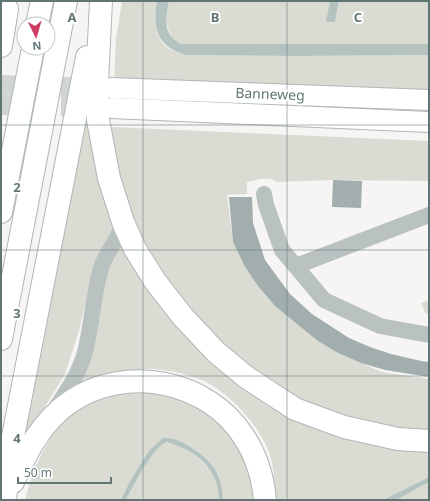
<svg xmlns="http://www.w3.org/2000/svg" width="430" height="501" font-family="'Noto Sans',sans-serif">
  <rect width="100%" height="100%" fill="#f6f5f4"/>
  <!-- green -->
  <g fill="#dadbd3">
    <path d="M122 1H157C154 17 153 37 168 48 173 51 180 53 186 55L296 56 429 55V94L114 81 116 39Z"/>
    <path d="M169 1H330L327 22H335L339 1H429V44H182L174 41C165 28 166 16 169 1Z"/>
    <path d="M92 79 113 219 112 235 94 265 79 331 65 374 22 444Z"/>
    <path d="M111 127 429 141V181L333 180 277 182C269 175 256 180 247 182V194L227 195 233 242 245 267 258 286 275 306 338 353 382 372 429 379V434L418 433 345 417 298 397 268 380 216 339 173 289 143 239 131 213 118 175Z"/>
    <path d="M126 240 244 382 429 447V477L383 500H276C275 484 274 467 269 452 260 427 231 395 208 383 193 375 165 369 149 369 127 369 102 379 82 386L80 382 106 267 112 256Z"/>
    <path d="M429 300V313L426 314 421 303Z"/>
    <path d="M139 391 187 398 239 438 256 500H223C223 460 196 454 166 437L130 481 121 500H25C43 435 68 400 139 391Z"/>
    <path d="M164 442C179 440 207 463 215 476 219 483 219 492 219 500H126C133 483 150 452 164 442Z"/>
    <path d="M429 482V500H396Z"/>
  </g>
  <!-- water -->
  <g fill="#b4c3c0">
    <path d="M157 1H169C166 18 162 36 182 44H429V55L296 56 186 55C157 47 152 28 157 1Z"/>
    <path d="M330 1H339L335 22H326Z"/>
    <path d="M163 438C171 437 179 441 187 445 209 458 223 473 223 500H219C220 469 195 450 167 442 154 445 132 487 126 500H121L130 481 149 451Z"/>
    <path d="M429 477V482L396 500H383Z"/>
  </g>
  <!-- building -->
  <g fill="#a2aeae">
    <path d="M333 180 362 181 361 208 332 207Z"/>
    <path d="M229 197H252L253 223 265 260 290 294 312 314 349 338 370 347 391 354 421 361 429 362V377L385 370 361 363 338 353 318 341 275 306 258 286 245 267 233 242Z"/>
  </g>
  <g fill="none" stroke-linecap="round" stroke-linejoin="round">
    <!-- major-tunnel -->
    <g stroke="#d0d5d4" stroke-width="20" stroke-dasharray="20 10" stroke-linecap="butt">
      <path d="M1 85 97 88"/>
      <path d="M1 105 93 107"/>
    </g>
    <defs>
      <g id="major">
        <path d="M111 88 429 100"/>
        <path d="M112 108 429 122"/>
      </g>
      <g id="highway">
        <path d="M101 1 97 82 98 120 109 178 123 222 135 249 155 281 183 317 216 352 246 377 295 409 344 427 398 439 429 441"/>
        <path d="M37 24 42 1"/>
        <path d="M1 46 7 9"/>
        <path d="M1 212 33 48"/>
        <path d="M1 339 66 1"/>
        <path d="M13 482C27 451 41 422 70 402 126 364 208 380 244 437 256 455 263 478 265 500"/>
        <path d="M5 500 10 452 87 57"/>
      </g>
    </defs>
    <!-- major casing -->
    <use href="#major" stroke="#b0b7b7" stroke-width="22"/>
    <!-- highway casing -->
    <use href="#highway" stroke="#b0b6b6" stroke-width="24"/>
    <!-- minor -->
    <g stroke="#b9c1c1" stroke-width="16">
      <path d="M264 194 266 205 282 250 324 300 380 326 429 335"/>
      <path d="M296 266 429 215"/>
      <path d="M55 409C67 391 79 374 85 352 92 325 93 295 101 268 106 251 120 239 123 222"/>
    </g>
    <!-- major -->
    <use href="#major" stroke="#fff" stroke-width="20"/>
    <!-- highway -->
    <use href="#highway" stroke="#fff" stroke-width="22"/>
  </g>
  <!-- grid -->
  <path fill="none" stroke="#607675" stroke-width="1" stroke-opacity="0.55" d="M143 1V500M287 1V500M1 125H429M1 250H429M1 376H429"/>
  <g text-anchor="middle" stroke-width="4" stroke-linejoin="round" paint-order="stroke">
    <!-- street labels -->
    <g font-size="14" fill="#607675" stroke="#fff">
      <text transform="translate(270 94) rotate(2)" y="5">Banneweg</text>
    </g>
  </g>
  <g font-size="13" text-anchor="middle" font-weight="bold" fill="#607675" stroke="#fff" stroke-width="4" stroke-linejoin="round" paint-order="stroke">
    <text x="72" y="22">A</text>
    <text x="215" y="22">B</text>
    <text x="358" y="22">C</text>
    <text x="17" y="192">2</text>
    <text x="17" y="318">3</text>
    <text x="17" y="443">4</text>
  </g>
  <!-- border -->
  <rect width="430" height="501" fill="none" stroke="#607675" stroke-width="4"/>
  <!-- north arrow -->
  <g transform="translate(36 36) rotate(175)"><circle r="19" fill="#ffffff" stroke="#bfc8c8"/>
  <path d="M0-3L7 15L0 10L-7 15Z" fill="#cf3b62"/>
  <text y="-6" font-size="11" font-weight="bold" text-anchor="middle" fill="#607675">N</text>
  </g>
  <!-- scale -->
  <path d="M18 477v6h93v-6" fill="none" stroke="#607675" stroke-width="2"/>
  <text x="24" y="477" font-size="12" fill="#607675" stroke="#ffffff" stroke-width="3" paint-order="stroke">50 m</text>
</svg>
